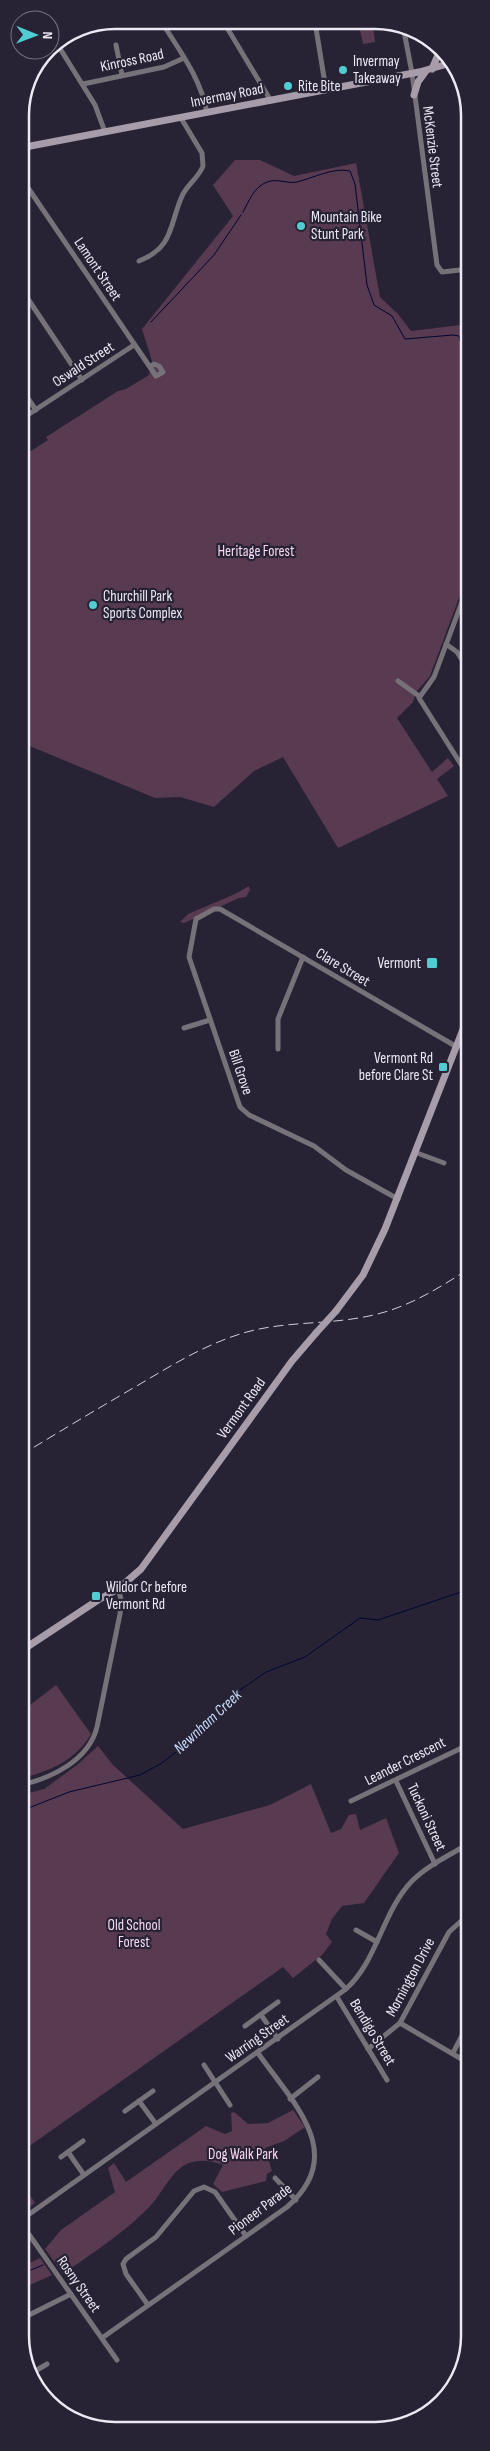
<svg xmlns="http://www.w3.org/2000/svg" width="490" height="2451" font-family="'Sofia Sans Condensed',sans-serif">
  <rect width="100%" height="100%" fill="#272334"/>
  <!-- green -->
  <g fill="#583a51">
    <path d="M373 27 375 42 363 44 360 30Z"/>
    <path d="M235 160H260L294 176 356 163 380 297 398 314 411 331 469 324V571L430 676 416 692 413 702 397 718 432 772 448 758 454 766 437 779 448 796 338 848 283 757 254 771 214 807 180 797 155 798 20 742V458L48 440 46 437 118 391 126 389 149 375 152 361 142 329 233 216 213 185Z"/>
    <path d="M249 886 250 890 246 897 239 898 184 923 180 922 188 914 235 894Z"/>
    <path d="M56 1685 91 1734C76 1760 49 1772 21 1778V1712Z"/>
    <path d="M98 1746 113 1765 183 1829 270 1805 311 1784 331 1833 341 1829 349 1815 356 1814 360 1830 386 1818 399 1853 364 1903 342 1906 332 1919 326 1934 332 1942 322 1955 293 1978 283 1967 21 2152V1795L44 1789 77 1765Z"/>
    <path d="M293 2110 305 2127 284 2141 265 2148 272 2171 267 2174 266 2181 222 2192 213 2184 223 2165C211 2161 202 2159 189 2163 174 2169 165 2187 156 2199 137 2224 90 2255 63 2274L45 2249 61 2230 115 2192 108 2168 114 2163 126 2182 206 2126 225 2134 232 2131 231 2113 234 2112 248 2124 268 2123Z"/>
    <path d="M21 2182 35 2203 21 2213Z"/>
    <path d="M40 2258 52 2275 21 2289V2267Z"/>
  </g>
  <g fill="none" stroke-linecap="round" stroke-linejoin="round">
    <!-- stream -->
    <g stroke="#000630" stroke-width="1">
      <path d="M243 212C249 201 254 187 267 182 277 178 287 184 297 182 313 178 334 167 350 171L355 184 367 285 374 305 392 316 405 339 453 335 459 336 469 380"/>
      <path d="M151 322 214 255 241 215"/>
      <path d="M21 1811 69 1792 140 1775 162 1763 181 1748 230 1697 266 1672 305 1657 360 1618 378 1620 470 1589"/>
      <path d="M21 2274 43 2265"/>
    </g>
    <!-- street -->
    <g stroke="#77717a" stroke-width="5">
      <path d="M161 21C179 50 201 78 207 113"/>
      <path d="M223 21 271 101"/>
      <path d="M315 22 326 90"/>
      <path d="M403 26 412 73 437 265 442 272 469 269"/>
      <path d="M56 42 95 105 105 132"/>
      <path d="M116 45 122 75"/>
      <path d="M83 84 164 67 184 58"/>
      <path d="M20 176 156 376 163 372 159 366 154 364 150 367"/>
      <path d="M139 261C175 247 169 223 183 194 189 183 199 177 203 166L202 153 181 118"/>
      <path d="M20 287 82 380"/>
      <path d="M20 387 36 410"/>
      <path d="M20 420 134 345"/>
      <path d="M469 583 434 677 419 698 469 777"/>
      <path d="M446 644 457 652 469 671"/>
      <path d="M398 681 419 696"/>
      <path d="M184 1028 210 1020"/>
      <path d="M278 1049V1019L303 957"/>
      <path d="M417 1153 444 1163"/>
      <path d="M398 1199 346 1170 314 1146 249 1115 240 1107 189 957 196 919 214 909H220L457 1047"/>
      <path d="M396 1781 435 1864"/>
      <path d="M21 1785C52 1778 89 1760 97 1727L120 1614 121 1599 118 1589"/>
      <path d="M351 1801 470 1744"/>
      <path d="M356 1930 377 1942"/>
      <path d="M319 1960 346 1989"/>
      <path d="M337 1997 387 2080"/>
      <path d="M261 2015 278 2039"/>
      <path d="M400 2023 470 2064"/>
      <path d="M245 2026 278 2002"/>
      <path d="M368 2049 400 2023 449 1932 470 1913"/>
      <path d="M453 2053 470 2020"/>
      <path d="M204 2065 230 2105"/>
      <path d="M290 2099 318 2077"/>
      <path d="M139 2101 156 2124"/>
      <path d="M125 2111 153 2091"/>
      <path d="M68 2152 84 2175"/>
      <path d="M61 2157 83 2141"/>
      <path d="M275 2178 296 2200"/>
      <path d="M21 2220 346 1989C378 1960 382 1912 412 1881 428 1865 450 1855 470 1843"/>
      <path d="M21 2223 117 2360"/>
      <path d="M148 2305 126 2274 123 2264 126 2259 156 2237 194 2191 204 2187 215 2192 246 2236"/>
      <path d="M21 2319 71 2294"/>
      <path d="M102 2338 287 2207C349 2154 292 2102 258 2053"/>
      <path d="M32 2373 47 2364"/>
    </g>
    <!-- secondary -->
    <g stroke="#a69caa" stroke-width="7">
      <path d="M438 48 449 58"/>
      <path d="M432 69 438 55 433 44"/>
      <path d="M414 95 418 82 426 71"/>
      <path d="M20 148 419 72 451 63"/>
      <path d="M336 1311 363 1275 385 1229 469 1014"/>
      <path d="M21 1651 98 1600 118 1589 141 1569 292 1361 316 1333"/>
    </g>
    <!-- rail -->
    <path stroke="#d2cfdc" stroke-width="1" stroke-dasharray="10 5" stroke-linecap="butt" d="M21 1455C59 1432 97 1409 135 1387 169 1367 202 1346 240 1334 280 1321 323 1325 364 1317 404 1310 436 1290 470 1268"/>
    <!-- secondary-bridge -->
    <path stroke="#a69caa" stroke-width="7" d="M316 1333 336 1311"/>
  </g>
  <!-- markers -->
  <g fill="#51ccd3" stroke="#272334" stroke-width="2">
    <circle cx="343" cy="70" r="5"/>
    <circle cx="288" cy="86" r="5"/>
    <circle cx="301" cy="226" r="5"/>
    <circle cx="93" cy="605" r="5"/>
    <rect x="426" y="957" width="12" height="12" rx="2.5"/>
    <rect x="438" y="1062" width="10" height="10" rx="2.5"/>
    <rect x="91" y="1591" width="10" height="10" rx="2.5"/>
  </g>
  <g text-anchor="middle" stroke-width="4.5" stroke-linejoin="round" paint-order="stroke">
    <!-- street labels -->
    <g font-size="15" fill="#ece9f5" stroke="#272334">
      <text transform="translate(132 60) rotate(-12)" y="5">Kinross Road</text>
      <text transform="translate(227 95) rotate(-11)" y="5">Invermay Road</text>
      <text transform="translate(433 147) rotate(83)" y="5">McKenzie Street</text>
      <text transform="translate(98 269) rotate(56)" y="5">Lamont Street</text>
      <text transform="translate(83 364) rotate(-33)" y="5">Oswald Street</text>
      <text transform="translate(343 967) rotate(31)" y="5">Clare Street</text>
      <text transform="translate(241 1072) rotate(71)" y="5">Bill Grove</text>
      <text transform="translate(241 1408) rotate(-54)" y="5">Vermont Road</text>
      <text transform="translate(405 1761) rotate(-27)" y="5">Leander Crescent</text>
      <text transform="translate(427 1817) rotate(65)" y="5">Tuckoni Street</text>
      <text transform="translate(410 1977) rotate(-62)" y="5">Mornington Drive</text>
      <text transform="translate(373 2032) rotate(59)" y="5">Bendigo Street</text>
      <text transform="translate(257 2038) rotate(-35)" y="5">Warring Street</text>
      <text transform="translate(260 2209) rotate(-37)" y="5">Pioneer Parade</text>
      <text transform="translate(79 2284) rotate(55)" y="5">Rosny Street</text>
    </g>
    <!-- poi labels -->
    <g font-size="15" fill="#ece9f5" stroke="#272334" text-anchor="start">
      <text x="353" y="66">Invermay<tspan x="353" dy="17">Takeaway</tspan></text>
      <text x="298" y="91">Rite Bite</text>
      <text x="311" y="222">Mountain Bike<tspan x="311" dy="17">Stunt Park</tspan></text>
      <text x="103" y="601">Churchill Park<tspan x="103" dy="17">Sports Complex</tspan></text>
      <text x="421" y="968" text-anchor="end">Vermont</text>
      <text x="433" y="1063" text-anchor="end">Vermont Rd<tspan x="433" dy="17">before Clare St</tspan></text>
      <text x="106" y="1592">Wildor Cr before<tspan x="106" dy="17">Vermont Rd</tspan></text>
    </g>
    <!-- park labels -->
    <g font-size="15" fill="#f9d9f1" stroke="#272334">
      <text x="256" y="556">Heritage Forest</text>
      <text x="134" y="1930">Old School<tspan x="134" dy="17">Forest</tspan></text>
      <text x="243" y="2159">Dog Walk Park</text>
    </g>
    <!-- water labels -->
    <g font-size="16" font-style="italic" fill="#c7dcfb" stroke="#272334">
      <text transform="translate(207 1721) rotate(-43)" y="6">Newnham Creek</text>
    </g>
  </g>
  <!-- crop -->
  <path d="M0 0H490V2451H0ZM115 29H375A86 86 0 0 1 461 115V2336A86 86 0 0 1 375 2422H115A86 86 0 0 1 29 2336V115A86 86 0 0 1 115 29Z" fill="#272334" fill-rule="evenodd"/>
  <path fill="none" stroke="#ece9f5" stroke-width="2.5" d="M115 29H375A86 86 0 0 1 461 115V2336A86 86 0 0 1 375 2422H115A86 86 0 0 1 29 2336V115A86 86 0 0 1 115 29Z"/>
  <!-- north arrow -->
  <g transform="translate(35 35) rotate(91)"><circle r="24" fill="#272334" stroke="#767281"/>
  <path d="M0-4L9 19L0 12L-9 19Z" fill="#51ccd3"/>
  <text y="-8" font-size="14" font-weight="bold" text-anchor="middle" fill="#ece9f5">N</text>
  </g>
</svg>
